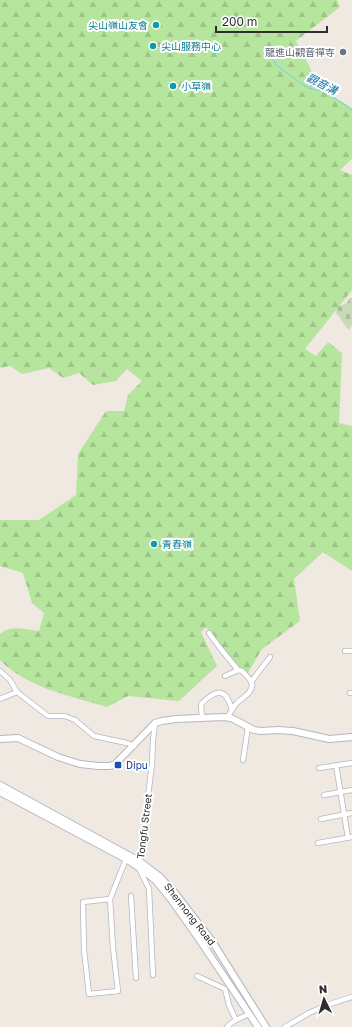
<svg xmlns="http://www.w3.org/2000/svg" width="352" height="1027" font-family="'Golos Text','Noto Sans TC',sans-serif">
  <defs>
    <pattern id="forest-firs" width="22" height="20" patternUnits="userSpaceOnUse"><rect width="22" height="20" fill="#b6e59e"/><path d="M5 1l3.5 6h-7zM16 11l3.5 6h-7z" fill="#9dc588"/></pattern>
    <pattern id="cemetery-stones" width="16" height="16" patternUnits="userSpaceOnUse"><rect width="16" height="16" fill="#c8d9b8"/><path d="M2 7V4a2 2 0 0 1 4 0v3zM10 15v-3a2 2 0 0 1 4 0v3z" fill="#acbb9e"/></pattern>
  </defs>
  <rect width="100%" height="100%" fill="#efe9e1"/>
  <!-- forest -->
  <path fill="url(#forest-firs)" d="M0 0H337L340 7 296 41 321 89 352 108V159L340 170 352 175V290L305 349 316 356 328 342 342 353 339 423 352 426V571L323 552 294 579 300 621 262 649 246 676 206 627 201 632 217 666 179 701 128 696 107 707C71 696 27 688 0 660V634C11 624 26 630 39 631L44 613 32 603 23 573 0 566V520H39L76 495 78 454 106 411H124L128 395 142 381 127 369 116 381 93 385 79 373 63 378 49 368 22 374 10 366 0 368Z"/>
  <!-- cemetery -->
  <path fill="url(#cemetery-stones)" d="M350 298H352V325L349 330C343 324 341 318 336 313L337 307 347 303Z"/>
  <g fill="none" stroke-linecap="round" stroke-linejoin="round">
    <!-- stream -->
    <path stroke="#75cff0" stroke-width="1" d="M270 53 276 65 306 87C310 89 314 89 318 90 330 94 342 103 352 110"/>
    <defs>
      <g id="street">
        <path d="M209 633 220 648 238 670"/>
        <path d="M345 651H352"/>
        <path d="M0 671 10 680 17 692 48 716H65L75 720 94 736 127 743 134 746"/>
        <path d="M225 676 238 670 242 671C245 674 251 679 252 684 253 693 241 698 236 704 233 708 230 713 227 718"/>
        <path d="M251 682 270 657"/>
        <path d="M350 693H352"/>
        <path d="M0 699 17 692"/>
        <path d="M202 718 201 704C216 689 226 687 232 710"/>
        <path d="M243 760 248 727"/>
        <path d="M336 765 348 838"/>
        <path d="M319 768 352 763"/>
        <path d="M324 795 352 790"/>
        <path d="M321 819 352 813"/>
        <path d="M318 843 352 837"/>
        <path d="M131 896 136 978"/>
        <path d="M110 899 83 902 84 950 89 994 118 991 113 948 110 899 126 859 128 857"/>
        <path d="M153 975 149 889 139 868 152 764 153 740 155 723"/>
        <path d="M197 976 225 989 229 1005 236 1020"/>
        <path d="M227 1027 234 1021 249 1014"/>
        <path d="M285 1027 309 1013 327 1005 352 997"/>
      </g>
      <g id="secondary">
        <path d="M0 739 18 738 58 757 80 764 98 766H109L114 765 122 757 155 723 162 721 176 719 224 717 231 718 239 722 254 730 261 731 278 730 293 731 329 739 352 737"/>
        <path d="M0 785 139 861 160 877 175 893 212 941 266 1027"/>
        <path d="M0 792 126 859 144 871 156 881 170 898 201 942 258 1027"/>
      </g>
    </defs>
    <!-- street casing -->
    <use href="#street" stroke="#b4b7c1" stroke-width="6"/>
    <!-- secondary casing -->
    <use href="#secondary" stroke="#b4b7c1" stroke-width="8"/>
    <!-- street -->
    <use href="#street" stroke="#fff" stroke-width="4.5"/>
    <!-- secondary -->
    <use href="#secondary" stroke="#fff" stroke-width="6"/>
  </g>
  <!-- markers -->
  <g fill="#0f9aa8" stroke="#fff" stroke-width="1.5">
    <circle cx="156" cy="25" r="4"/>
    <circle cx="153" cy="46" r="4"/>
    <circle cx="173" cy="86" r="4"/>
    <circle cx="154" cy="544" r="4"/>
  </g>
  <circle fill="#6b7280" stroke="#fff" stroke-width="1.5" cx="343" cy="52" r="4"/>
  <rect fill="#1a4fb4" stroke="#fff" stroke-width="1.5" x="114" y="761" width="8" height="8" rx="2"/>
  <g text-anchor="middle" stroke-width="4" stroke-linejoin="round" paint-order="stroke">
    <!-- culture labels -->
    <g font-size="10" fill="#0d838f" stroke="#fff" text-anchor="start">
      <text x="148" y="29" text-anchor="end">尖山嶺山友會</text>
      <text x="161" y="50">尖山服務中心</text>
      <text x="181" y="90">小草嶺</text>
      <text x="162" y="548">青春嶺</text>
    </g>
    <!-- worship labels -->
    <g font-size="10" fill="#5b616d" stroke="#fff" text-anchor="end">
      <text x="335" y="56">龍進山觀音禪寺</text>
    </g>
    <!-- transit labels -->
    <g font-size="10" fill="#164399" stroke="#fff" text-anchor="start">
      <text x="126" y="769">Dipu</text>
    </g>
    <!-- street labels -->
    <g font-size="10" fill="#2e2e2e" stroke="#fff">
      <text transform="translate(144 826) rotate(-83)" y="4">Tongfu Street</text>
      <text transform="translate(190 914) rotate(52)" y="4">Shennong Road</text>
    </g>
    <!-- water labels -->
    <g font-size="11" font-style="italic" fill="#0d6fa3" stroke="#fff">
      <text transform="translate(322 84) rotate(27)" y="4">觀音溝</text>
    </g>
  </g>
  <!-- north arrow -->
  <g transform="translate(324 999) rotate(355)" stroke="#ffffff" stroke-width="3" paint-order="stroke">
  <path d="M0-3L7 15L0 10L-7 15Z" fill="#2e2e2e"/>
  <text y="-6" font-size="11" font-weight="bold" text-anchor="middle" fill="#2e2e2e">N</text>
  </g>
  <!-- scale -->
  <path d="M216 26v6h111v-6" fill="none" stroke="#2e2e2e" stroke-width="2"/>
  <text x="222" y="26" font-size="12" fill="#2e2e2e" stroke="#ffffff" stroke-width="3" paint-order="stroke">200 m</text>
</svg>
